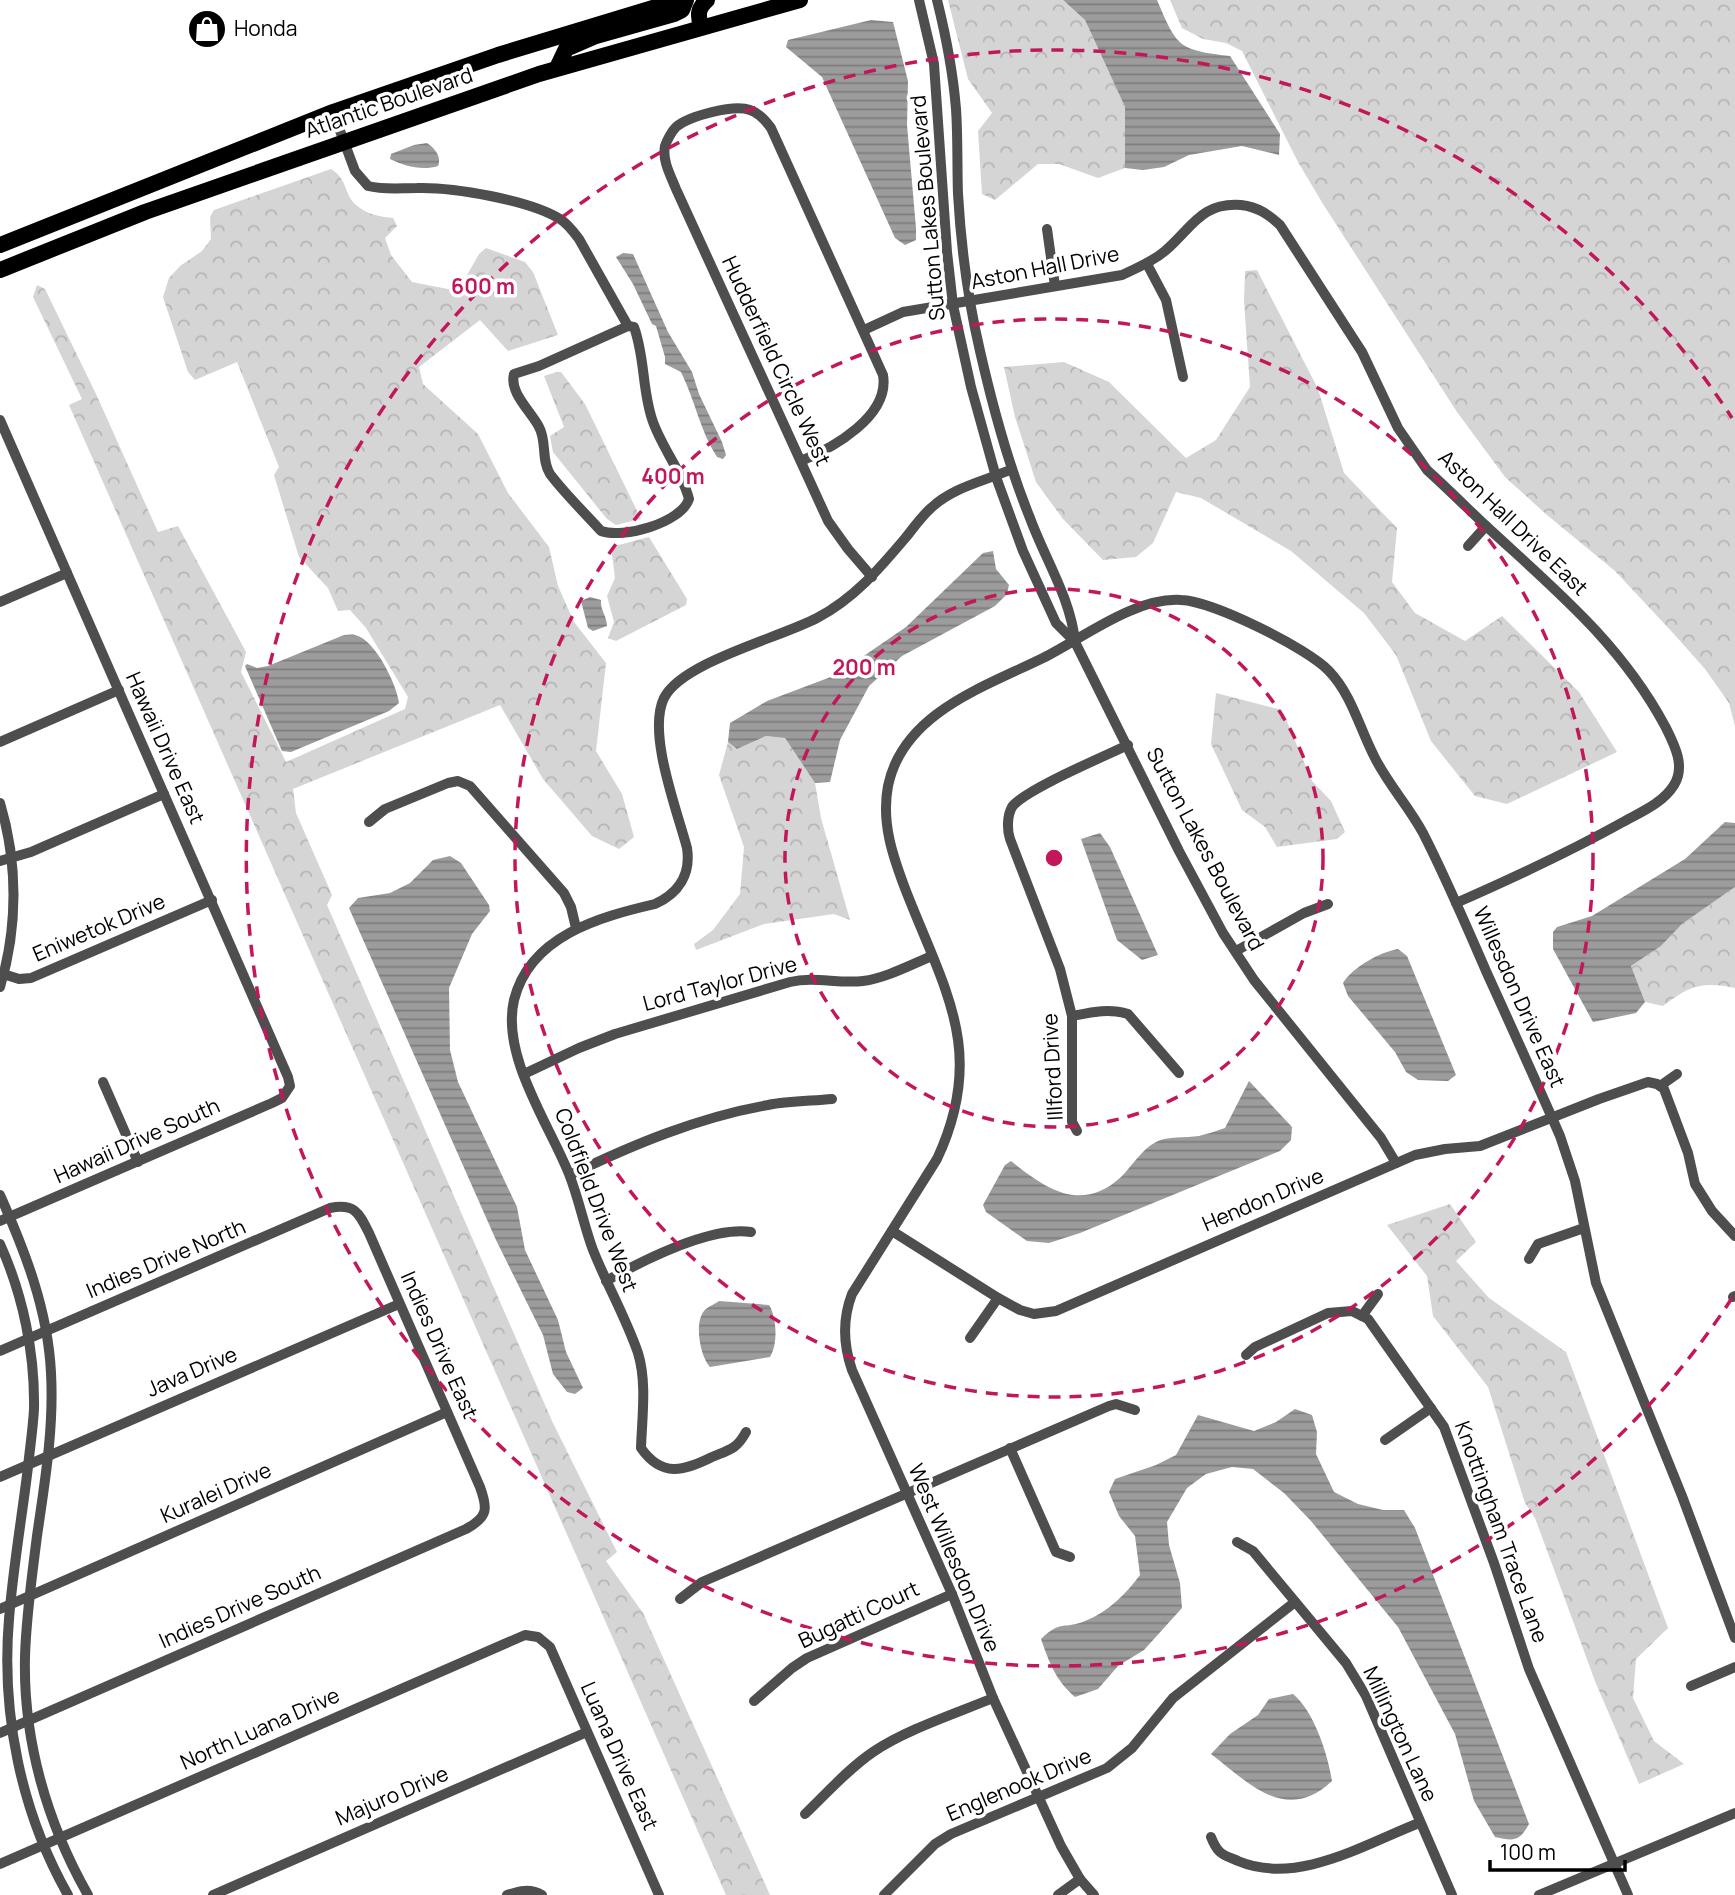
<svg xmlns="http://www.w3.org/2000/svg" width="1735" height="1895" font-family="Manrope,sans-serif">
  <defs>
    <pattern id="forest-crowns" width="20" height="18" patternUnits="userSpaceOnUse" patternTransform="scale(1.75)"><rect width="20" height="18" fill="#d5d5d5"/><path d="M2 6a3 3 0 1 1 6 0M12 15a3 3 0 1 1 6 0" fill="none" stroke="#b5b5b5"/></pattern>
    <pattern id="water-rules" width="6" height="5" patternUnits="userSpaceOnUse" patternTransform="scale(1.75)"><rect width="6" height="5" fill="#9c9c9c"/><path d="M0 2.5h6" fill="none" stroke="#7d7d7d"/></pattern>
  </defs>
  <rect width="100%" height="100%" fill="#fff"/>
  <!-- forest -->
  <g fill="url(#forest-crowns)">
    <path d="M948 0H1063L1085 20 1125 107V168L1098 178 1059 164H1038L995 200 982 194 978 131 992 113 968 79Z"/>
    <path d="M1170 0H1735V726L1729 703 1705 669 1673 633 1615 571 1547 515 1505 477 1457 412 1323 204 1298 162 1242 51 1226 43 1203 39 1182 28Z"/>
    <path d="M331 169C348 179 344 195 356 205 366 214 380 217 393 218L397 226 385 238 391 255 412 282 458 291 479 254 486 248 525 262 533 272 558 335 508 351 480 320 419 367 423 384 478 434 508 493 549 547 558 586 574 622 606 663 596 751 622 794 634 837 619 849 592 836 543 779 500 705 293 789 296 813 332 895 327 905 552 1421 617 1552 606 1561 643 1613 770 1895H726L69 405 82 399 33 297 37 285 45 289 96 394 158 532 178 526 246 652 241 672 286 762 405 709 408 697 366 628 350 610 338 611 328 588 299 557 274 475 279 467 237 362 195 380 188 372 163 297 169 278 180 266 202 251 211 239 210 217 214 210Z"/>
    <path d="M1257 270 1318 389 1344 473 1397 528 1392 582 1415 613 1465 641 1502 616 1579 692 1617 752 1507 804 1475 796 1431 741 1396 655 1364 613 1291 551 1201 498 1176 492 1153 543 1136 557 1103 560 1063 519 1036 482 1015 417 1004 367 1064 362 1109 382 1186 458 1216 440 1250 387 1244 301 1245 271Z"/>
    <path d="M557 372H561L585 404 641 519 616 525 607 519 553 452 550 436 564 427 544 376Z"/>
    <path d="M649 537 687 599 686 605 616 641 608 638 614 622 607 596 615 578 611 547Z"/>
    <path d="M1216 693 1282 710 1312 781 1331 801 1345 832 1337 839 1277 847 1265 827 1242 810 1211 744Z"/>
    <path d="M766 736 785 738 815 783 821 818 850 920 834 914 764 924 696 950 694 944 713 930 740 894 744 847 719 775 728 742 737 749Z"/>
    <path d="M1735 887V988C1702 981 1689 986 1663 1006L1645 1002 1631 966 1661 946 1682 924Z"/>
    <path d="M1450 1204 1476 1242 1456 1261 1489 1298 1566 1352 1668 1628 1636 1659 1633 1698 1654 1741 1684 1764 1639 1784 1595 1681 1535 1518 1525 1503 1488 1387 1433 1316 1427 1276 1387 1225Z"/>
  </g>
  <!-- water -->
  <g fill="url(#water-rules)">
    <path d="M1063 0H1157C1177 47 1178 50 1230 56L1280 134 1279 155 1242 146 1189 155 1164 167 1143 170 1125 168V107L1085 20Z"/>
    <path d="M871 20 893 22 908 81 907 125 916 228V240L905 245 895 238 822 77 786 47 788 40Z"/>
    <path d="M427 143C434 148 442 156 438 166 422 171 404 166 390 159L391 154 414 145Z"/>
    <path d="M623 253 633 254 668 332 692 372 699 394 722 442 726 455 723 459 717 457C700 431 695 400 681 372L665 364V357L656 326 652 324 633 284 616 257Z"/>
    <path d="M993 551 996 569 1009 585 1007 594 995 606 902 656 869 686 840 740 830 782 815 783 785 738 766 736 737 749 728 742 730 723 767 701 836 675 906 627 983 553Z"/>
    <path d="M590 597 601 600C600 610 607 616 607 626L593 631 588 628 581 601Z"/>
    <path d="M344 635C348 635 352 634 355 635 375 639 397 685 399 703L389 711 291 752 282 751 245 666 247 664 257 668 268 666Z"/>
    <path d="M1725 822 1735 823V887L1682 924 1661 946 1631 966 1645 1002 1636 1013 1593 1022 1553 949V932L1557 927 1592 916 1685 859Z"/>
    <path d="M1100 833 1110 847 1158 955 1142 960 1117 940 1081 839Z"/>
    <path d="M450 856 461 863 489 905 490 911 472 934 449 988 450 1050 458 1082 517 1207 525 1250 558 1320 566 1352 583 1388 575 1394 567 1392 553 1374 543 1335 496 1240 349 908 358 898 390 893 410 883 433 860Z"/>
    <path d="M1398 949 1407 956 1456 1075 1448 1081 1418 1080 1406 1072 1395 1052 1348 996 1343 983C1353 967 1380 952 1398 949Z"/>
    <path d="M1249 1081 1292 1127 1291 1140 1280 1151 1080 1233 1049 1243 1027 1241 986 1212 983 1205 1005 1165 1011 1161C1045 1188 1081 1214 1121 1177 1132 1166 1141 1150 1156 1142 1167 1136 1186 1138 1199 1136 1207 1134 1216 1131 1225 1128Z"/>
    <path d="M719 1301 769 1305C777 1317 778 1345 770 1357L710 1367C700 1356 694 1323 704 1311 707 1307 715 1304 719 1301Z"/>
    <path d="M1295 1409 1312 1415 1317 1432 1316 1454 1334 1492 1358 1504 1383 1510H1404L1415 1528 1529 1824C1519 1842 1514 1841 1495 1837L1474 1801 1455 1734 1398 1627 1311 1521 1284 1493 1253 1469 1232 1467 1206 1474 1187 1488 1167 1522 1169 1545 1180 1583 1182 1608 1144 1650 1118 1666 1098 1689 1075 1697C1056 1681 1049 1662 1041 1639 1062 1619 1063 1630 1085 1621 1108 1612 1126 1594 1140 1575L1135 1536 1119 1516 1109 1492 1115 1479 1156 1465 1176 1455 1198 1415 1254 1431 1276 1422Z"/>
    <path d="M1293 1694C1314 1711 1328 1755 1332 1781 1286 1824 1250 1784 1211 1754L1230 1734 1258 1715 1269 1699Z"/>
  </g>
  <g fill="none" stroke-linecap="round" stroke-linejoin="round">
    <!-- minor -->
    <g stroke="#4e4e4e" stroke-width="10">
      <path d="M919 0 934 64 947 252 953 305 971 387 996 477 1023 551 1056 623 1075 642"/>
      <path d="M937 0C946 36 953 72 956 109 958 138 957 166 958 194 961 246 968 300 980 351 993 408 1008 464 1030 518 1045 559 1071 599 1075 642L1179 851 1223 933 1254 980 1381 1138 1396 1163"/>
      <path d="M333 112 355 171 368 186C384 190 400 188 417 188 453 187 529 200 560 219 568 224 573 231 579 239L628 326"/>
      <path d="M1047 229 1055 286"/>
      <path d="M1147 264 1166 300 1183 377"/>
      <path d="M628 326 634 327C645 357 642 389 652 419 661 447 682 471 689 499 681 523 623 539 601 531 584 512 565 494 550 474 541 460 547 441 539 427 531 411 509 393 514 374L539 366Z"/>
      <path d="M864 330 903 312 1122 275C1137 268 1152 262 1165 251 1192 228 1201 202 1241 205 1258 207 1268 214 1280 225L1362 352 1398 428 1427 470C1447 488 1466 507 1485 525 1553 588 1620 642 1665 726 1674 744 1686 766 1674 785 1663 803 1641 812 1623 822 1569 852 1513 878 1456 903"/>
      <path d="M0 420 288 1077 290 1086 282 1098 272 1103 0 1221"/>
      <path d="M801 461C833 448 890 416 883 375L771 128C766 121 759 113 750 110 734 104 689 116 676 127 672 131 667 140 665 146 662 161 671 176 676 189L828 521 848 549 872 577"/>
      <path d="M1468 546 1486 526"/>
      <path d="M0 602 67 573"/>
      <path d="M0 742 119 690"/>
      <path d="M0 803C18 863 18 927 0 987"/>
      <path d="M369 822 385 809 448 783 458 781 470 786 564 893 571 907 576 928"/>
      <path d="M0 861 31 852 164 794"/>
      <path d="M1236 951 1304 913 1328 904"/>
      <path d="M0 973 19 979 31 978 212 900"/>
      <path d="M1072 1016C1092 1012 1109 1008 1128 1014L1179 1073"/>
      <path d="M524 1074 579 1048 615 1034 790 982C814 976 838 984 863 981 886 978 910 965 932 956"/>
      <path d="M103 1082 138 1162"/>
      <path d="M1660 1086 1677 1074"/>
      <path d="M1077 1131 1072 1122V1016L1060 969 1010 839C1007 830 1007 816 1012 807 1024 790 1105 756 1128 745"/>
      <path d="M570 1175C632 1145 699 1117 768 1105 788 1101 811 1101 832 1099"/>
      <path d="M0 1195C25 1251 48 1310 51 1373 54 1428 45 1481 37 1536 32 1576 26 1617 25 1657 23 1740 47 1823 88 1895"/>
      <path d="M892 1231 998 1298 1020 1310 1034 1314 1056 1311 1415 1155 1445 1149 1480 1146 1599 1099 1648 1082 1657 1084 1664 1089 1688 1153 1695 1184 1712 1211 1735 1236"/>
      <path d="M0 1244C23 1295 35 1353 34 1409 33 1428 30 1447 28 1467 22 1517 13 1568 9 1619 1 1714 21 1812 68 1895"/>
      <path d="M1529 1259 1538 1244 1584 1228"/>
      <path d="M606 1281C642 1261 710 1226 751 1232"/>
      <path d="M1733 1297 1735 1296"/>
      <path d="M1362 1316 1378 1294"/>
      <path d="M970 1338 998 1298"/>
      <path d="M0 1351 330 1208C355 1203 359 1213 369 1233L480 1487C488 1509 488 1517 466 1529L0 1733"/>
      <path d="M1246 1355 1255 1347 1328 1313 1352 1311 1368 1319 1444 1427 1494 1563 1529 1669 1628 1895"/>
      <path d="M746 1432C737 1449 729 1450 712 1457 684 1471 662 1478 641 1448 642 1418 647 1382 638 1353 626 1318 607 1285 593 1250 584 1226 579 1199 569 1174 549 1124 501 1056 514 1000 530 936 599 917 655 904 679 893 691 874 687 848 677 810 647 733 664 698 682 662 779 638 817 618 855 598 880 568 907 536 914 527 922 516 931 508 953 487 985 481 1012 469"/>
      <path d="M1385 1440 1431 1408"/>
      <path d="M1010 1448 1056 1552 1070 1557"/>
      <path d="M0 1477 399 1304"/>
      <path d="M1237 1542 1253 1551 1346 1663 1366 1696 1452 1895"/>
      <path d="M680 1599 702 1582 1109 1406 1116 1404 1135 1410"/>
      <path d="M0 1609 447 1412"/>
      <path d="M1691 1686 1735 1667"/>
      <path d="M754 1701 792 1668 807 1658 952 1594"/>
      <path d="M805 1814C827 1793 848 1769 873 1752 905 1730 957 1713 993 1698"/>
      <path d="M1211 1837C1213 1842 1216 1848 1219 1851 1223 1856 1232 1858 1238 1861 1297 1886 1365 1844 1419 1823"/>
      <path d="M0 1864 525 1635 538 1637 550 1647 659 1895"/>
      <path d="M213 1895 587 1732"/>
      <path d="M507 1895C519 1891 530 1888 542 1895"/>
      <path d="M884 1895 935 1844 951 1834 1107 1768 1132 1748 1173 1698 1295 1602"/>
      <path d="M1058 1895 1080 1879"/>
      <path d="M1094 1895 1080 1879 1061 1846 1039 1798 993 1698 952 1594 852 1370C843 1344 842 1320 852 1294L937 1159C987 1052 945 991 906 891 893 857 881 823 888 786 903 713 984 687 1043 658 1083 638 1135 597 1181 600 1213 601 1307 648 1329 671 1351 694 1359 726 1373 754 1386 782 1408 805 1423 833 1446 878 1466 925 1486 971 1511 1026 1536 1081 1560 1136L1575 1181 1596 1283 1682 1496 1735 1638"/>
      <path d="M1539 1895 1735 1813"/>
    </g>
    <!-- highway -->
    <g stroke="#000" stroke-width="16">
      <path d="M701 27C698 15 697 9 707 0"/>
      <path d="M557 68 566 49 596 36 674 14 682 10 686 0"/>
      <path d="M0 245 333 112 498 55 679 0"/>
      <path d="M0 270 145 212 539 74 800 0"/>
    </g>
  </g>
  <!-- distance rings -->
  <g fill="none" stroke="#c2185b" stroke-width="3.5" stroke-dasharray="12 9">
    <circle cx="1054" cy="858" r="269"/>
    <circle cx="1054" cy="858" r="539"/>
    <path d="M1732 1298A808 808 0 1 1 1732 418"/>
  </g>
  <!-- icons -->
  <defs>
    <symbol id="shop-disc" viewBox="-11 -11 22 22"><circle r="9.5" fill="#000" stroke="#fff"/><path d="M-5-2.5h2.3a2.7 3.5 0 0 1 5.4 0H5L5.5 6h-11ZM-1.5-2.5h3a1.5 2.3 0 0 0-3 0Z" fill="#fff"/></symbol>
  </defs>
  <g fill-rule="evenodd">
    <use href="#shop-disc" x="185" y="7" width="44" height="44"/>
  </g>
  <g text-anchor="middle" stroke-width="7" stroke-linejoin="round" paint-order="stroke">
    <!-- poi labels -->
    <g font-size="21" fill="#000" stroke="#fff" text-anchor="start">
      <text x="234" y="36">Honda</text>
    </g>
    <!-- street labels -->
    <g font-size="21" fill="#000" stroke="#fff">
      <text transform="translate(389 103) rotate(-19)" y="7">Atlantic Boulevard</text>
      <text transform="translate(928 208) rotate(-95)" y="7">Sutton Lakes Boulevard</text>
      <text transform="translate(1045 268) rotate(-11)" y="7">Aston Hall Drive</text>
      <text transform="translate(776 361) rotate(65)" y="7">Hudderfield Circle West</text>
      <text transform="translate(1513 523) rotate(44)" y="7">Aston Hall Drive East</text>
      <text transform="translate(165 748) rotate(66)" y="7">Hawaii Drive East</text>
      <text transform="translate(1205 849) rotate(62)" y="7">Sutton Lakes Boulevard</text>
      <text transform="translate(99 928) rotate(-23)" y="7">Eniwetok Drive</text>
      <text transform="translate(720 984) rotate(-15)" y="7">Lord Taylor Drive</text>
      <text transform="translate(1519 997) rotate(66)" y="7">Willesdon Drive East</text>
      <text transform="translate(1053 1067) rotate(-93)" y="7">Illford Drive</text>
      <text transform="translate(137 1141) rotate(-24)" y="7">Hawaii Drive South</text>
      <text transform="translate(596 1200) rotate(69)" y="7">Coldfield Drive West</text>
      <text transform="translate(1263 1200) rotate(-23)" y="7">Hendon Drive</text>
      <text transform="translate(166 1259) rotate(-23)" y="7">Indies Drive North</text>
      <text transform="translate(439 1345) rotate(66)" y="7">Indies Drive East</text>
      <text transform="translate(192 1372) rotate(-23)" y="7">Java Drive</text>
      <text transform="translate(216 1493) rotate(-24)" y="7">Kuralei Drive</text>
      <text transform="translate(1501 1532) rotate(70)" y="7">Knottingham Trace Lane</text>
      <text transform="translate(954 1558) rotate(67)" y="7">West Willesdon Drive</text>
      <text transform="translate(240 1607) rotate(-24)" y="7">Indies Drive South</text>
      <text transform="translate(859 1615) rotate(-25)" y="7">Bugatti Court</text>
      <text transform="translate(260 1729) rotate(-24)" y="7">North Luana Drive</text>
      <text transform="translate(1400 1734) rotate(65)" y="7">Millington Lane</text>
      <text transform="translate(619 1756) rotate(66)" y="7">Luana Drive East</text>
      <text transform="translate(1019 1785) rotate(-23)" y="7">Englenook Drive</text>
      <text transform="translate(392 1796) rotate(-23)" y="7">Majuro Drive</text>
    </g>
  </g>
  <circle cx="1054" cy="858" r="10" fill="#c2185b" stroke="#fff" stroke-width="3.5"/>
  <g font-size="21" text-anchor="middle" font-weight="bold" fill="#c2185b" stroke="#fff" stroke-width="7" stroke-linejoin="round" paint-order="stroke">
    <text x="483" y="294">600 m</text>
    <text x="673" y="484">400 m</text>
    <text x="864" y="675">200 m</text>
  </g>
  <!-- scale -->
  <path d="M1490 1860v10h135v-10" fill="none" stroke="#000000" stroke-width="3.5"/>
  <text x="1500" y="1860" font-size="21" fill="#000000" stroke="#ffffff" stroke-width="5" paint-order="stroke">100 m</text>
</svg>
